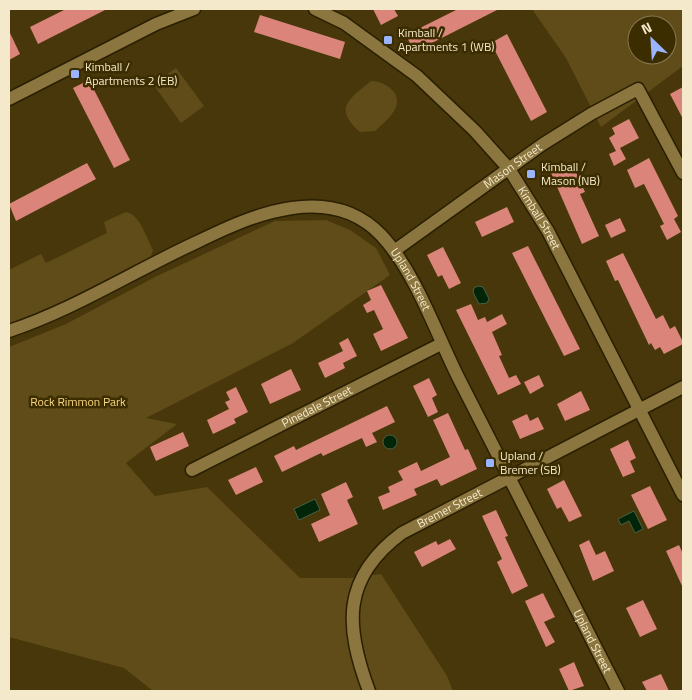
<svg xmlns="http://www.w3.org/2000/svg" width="692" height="700" font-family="'Titillium Web',sans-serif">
  <rect width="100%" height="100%" fill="#47370a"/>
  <!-- green -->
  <g fill="#5f4c18" fill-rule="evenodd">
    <path d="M532 9H683V66L601 127 566 58ZM637 25H667V55H637Z"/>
    <path d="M176 68 204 106 181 123 153 84Z"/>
    <path d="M371 81C385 81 405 94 394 111 390 118 381 125 375 131L360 132C333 108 349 99 371 81Z"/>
    <path d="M126 212C140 214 147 239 153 250L150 259 59 306 9 326V270L41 254 46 263 107 233 104 222Z"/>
    <path d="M326 220 350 230 376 248 390 275 293 343 146 418 177 424 126 463 155 496 207 487 300 578H349L381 574 447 676 453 691H153L124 668 9 637V347L66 324 157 276 275 221Z"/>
  </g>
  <!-- water -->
  <g fill="#012509" stroke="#4a6044">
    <path d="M478 286 483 287 489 299 487 303 479 304 473 292 474 288Z"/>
    <circle cx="390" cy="442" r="7"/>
    <path d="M315 499 320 510 299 520 294 509Z"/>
    <path d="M634 511 643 529 635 533 629 521 621 525 618 519Z"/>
  </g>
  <!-- building -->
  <g fill="#db857a">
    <path d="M66 9H107L38 44 30 27Z"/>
    <path d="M373 9H394L398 16 381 25Z"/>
    <path d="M458 9H499L414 52 406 35Z"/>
    <path d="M260 15 345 42 340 59 254 32Z"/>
    <path d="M9 31 20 54 9 60Z"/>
    <path d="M507 34 547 112 531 121 491 43Z"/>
    <path d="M89 80 130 160 114 168 73 88Z"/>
    <path d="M683 87V119L670 94Z"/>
    <path d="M629 119 639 138 620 148 626 159 614 166 609 154 616 151 609 138 615 134 612 128Z"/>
    <path d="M649 158 678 216 674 219 681 232 667 240 660 226 664 224 644 184 635 188 627 170Z"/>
    <path d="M87 163 96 179 16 221 9 204Z"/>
    <path d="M572 164 585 192 580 194 599 236 582 244 551 173Z"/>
    <path d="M507 207 514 222 482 237 475 222Z"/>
    <path d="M620 218 626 231 611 238 605 225Z"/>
    <path d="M528 246 580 349 564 356 512 253Z"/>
    <path d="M443 247 461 283 449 289 442 275 438 277 427 255Z"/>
    <path d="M623 253 656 319 663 315 670 329 675 326 683 342V344L664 354 660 347 655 350 651 343 649 345 618 280 615 281 606 261Z"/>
    <path d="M381 285 408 338 381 351 373 334 383 329 374 310 367 313 363 305 371 300 367 291Z"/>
    <path d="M471 304 478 320 485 317 487 322 502 314 507 324 492 332 502 355 499 356 509 378 516 375 521 384 498 395 456 310Z"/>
    <path d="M348 338 357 356 343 363 345 368 325 378 318 363 343 351 339 343Z"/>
    <path d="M291 369 301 390 270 404 261 384Z"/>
    <path d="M539 375 544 386 530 394 524 382Z"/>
    <path d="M429 378 437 395 432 398 438 412 428 417 413 386Z"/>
    <path d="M236 387 248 412 234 419 236 423 213 434 207 420 229 409 225 402 230 400 226 392Z"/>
    <path d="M581 391 590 410 565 421 557 404Z"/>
    <path d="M387 406 395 422 372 433 377 442 366 447 362 438 323 456 321 453 282 472 274 456 294 446 296 450Z"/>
    <path d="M448 413 465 450 468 449 477 469 441 486 437 479 414 489 417 495 383 510 378 497 390 492 388 487 403 480 398 471 417 462 421 471 450 457 433 420Z"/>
    <path d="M527 414 530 421 538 417 544 429 520 439 512 421Z"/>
    <path d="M183 432 189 446 156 461 150 447Z"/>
    <path d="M628 440 636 458 630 461 635 472 623 477 610 449Z"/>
    <path d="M256 467 263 482 236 495 228 480Z"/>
    <path d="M564 480 582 516 569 522 561 507 557 509 547 489Z"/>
    <path d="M346 482 353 497 347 500 358 524 319 542 311 524 330 515 321 494Z"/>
    <path d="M650 486 667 520 648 529 631 495Z"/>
    <path d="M496 510 508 536 505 537 528 586 512 594 497 562 502 559 482 516Z"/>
    <path d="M450 539 456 549 422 567 414 552 436 541 438 545Z"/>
    <path d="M589 540 596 555 605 551 614 571 593 581 579 545Z"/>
    <path d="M679 545 683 554V588L666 551Z"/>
    <path d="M543 593 555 617 544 622 555 642 546 647 525 601Z"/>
    <path d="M643 600 657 629 640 637 626 608Z"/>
    <path d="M574 662 584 686 569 691 559 669Z"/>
    <path d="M661 674 669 691H647L642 682Z"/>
  </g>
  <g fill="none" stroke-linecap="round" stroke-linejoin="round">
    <defs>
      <g id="street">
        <path id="s1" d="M315 9 344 23 417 76 475 131 509 169 548 231 683 495"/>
        <path d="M9 99 156 24 194 9"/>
        <path id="s2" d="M394 251 543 144 591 114 638 89 683 173"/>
        <path id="s3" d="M9 331C75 309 134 271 197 242 228 227 258 213 292 208 326 203 357 210 381 235 415 271 436 333 458 377 511 482 564 587 618 691"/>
        <path id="s4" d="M192 470 441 344"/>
        <path id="s5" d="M369 691C345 627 341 578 402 533L683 387"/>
      </g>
    </defs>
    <!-- street casing -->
    <use href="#street" stroke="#2a1f02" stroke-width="15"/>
    <!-- street -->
    <use href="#street" stroke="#8c763f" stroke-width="12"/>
  </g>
  <!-- markers -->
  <g fill="#9ab5fd" stroke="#3c2d00" stroke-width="2">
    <rect x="383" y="35" width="10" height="10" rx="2.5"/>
    <rect x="70" y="69" width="10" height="10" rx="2.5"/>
    <rect x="526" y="169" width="10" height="10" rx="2.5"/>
    <rect x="485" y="458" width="10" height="10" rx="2.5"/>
  </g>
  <g text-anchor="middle" stroke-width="5" stroke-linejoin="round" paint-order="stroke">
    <!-- poi labels -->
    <g font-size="12" fill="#f5e9cc" stroke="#3c2d00" text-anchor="start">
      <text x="398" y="37">Kimball /<tspan x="398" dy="14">Apartments 1 (WB)</tspan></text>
      <text x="85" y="71">Kimball /<tspan x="85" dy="14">Apartments 2 (EB)</tspan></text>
      <text x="541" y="171">Kimball /<tspan x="541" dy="14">Mason (NB)</tspan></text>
      <text x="500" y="460">Upland /<tspan x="500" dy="14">Bremer (SB)</tspan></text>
    </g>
    <!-- street labels -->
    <g font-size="12" fill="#f5e9cc" stroke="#3c2d00">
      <text dy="4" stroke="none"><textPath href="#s2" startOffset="146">Mason Street</textPath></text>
      <text dy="4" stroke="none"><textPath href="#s1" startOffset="311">Kimball Street</textPath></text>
      <text dy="4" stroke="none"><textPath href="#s3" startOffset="460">Upland Street</textPath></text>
      <text dy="4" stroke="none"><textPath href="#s4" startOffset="140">Pinedale Street</textPath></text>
      <text dy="4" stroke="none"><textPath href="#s5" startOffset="231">Bremer Street</textPath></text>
      <text dy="4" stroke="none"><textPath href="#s3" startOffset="865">Upland Street</textPath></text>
    </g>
    <!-- park labels -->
    <g font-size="12" fill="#f8d682" stroke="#3c2d00">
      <text x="78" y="406">Rock Rimmon Park</text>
    </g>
  </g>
  <!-- border -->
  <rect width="692" height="700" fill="none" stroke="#f5e9cc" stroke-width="20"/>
  <!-- north arrow -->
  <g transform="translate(652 40) rotate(335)"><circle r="24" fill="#3c2d00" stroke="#867852"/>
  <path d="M0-4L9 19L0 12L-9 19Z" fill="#9ab5fd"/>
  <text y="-8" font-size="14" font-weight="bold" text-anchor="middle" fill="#f5e9cc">N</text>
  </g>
</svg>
